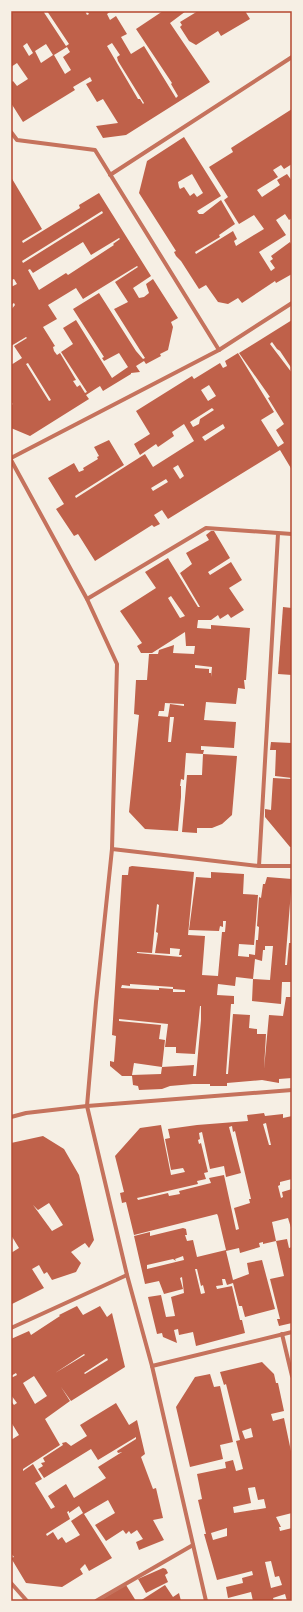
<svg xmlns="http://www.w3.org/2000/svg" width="303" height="1612" font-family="'Work Sans',sans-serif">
  <rect width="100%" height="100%" fill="#f6efe4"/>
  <!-- building -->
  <g fill="#bf614a" fill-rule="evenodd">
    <path d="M11 11H43L66 46 69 44 47 11H85L87 15 89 14 87 11H111L107 14 110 20 116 16 127 34 121 37 131 54 144 46 176 98 178 96 171 84 172 83 136 29 163 11H186L170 23 210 82 126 135 103 138 96 126 118 123 103 99 97 102 86 84 92 81 90 77 73 87 75 90 23 122 11 103V82L13 81 17 86 28 79 17 63 11 67ZM27 43 33 53 29 56 23 46ZM112 43 120 55 117 57 118 61 144 103 143 104 140 99H138L107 46ZM46 44 53 55 41 63 35 51ZM67 47 70 52 63 57 71 70 65 74 54 55Z"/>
    <path d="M198 11H245L250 19 221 36 218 31 196 45 189 41 180 27 182 25 180 22Z"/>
    <path d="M292 109V164L284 169 281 165 273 170 278 177 257 190 262 197 280 185 277 180 287 174 292 181V218L289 220 285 214 276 220 286 235 259 252 271 271 275 268 270 261 273 259 271 256 290 242 292 246V274L276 283 275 281 242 303 238 298 228 304 218 302 206 285 199 289 181 261 176 256 174 252 176 251 139 193 147 161 184 137 221 196 197 211 199 214H203L221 200 235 224 219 235 220 237 195 252 196 254 233 231 237 239 234 241 236 246 264 229 254 215 239 224 224 200 228 197 209 167 233 152 231 148ZM192 174 203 193 197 197 194 193 190 196 184 187 180 189 179 187 178 182Z"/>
    <path d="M11 177 42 229 22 241 23 243 80 208 79 205 99 193 151 276 133 288 139 298 144 297 149 293 146 284 153 279 178 318 171 322 173 327 168 350 160 354 161 356 146 364 144 361 136 366 140 372 131 373V374L103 391 100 386 86 395 89 399 30 436 11 428V406L13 404 11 401V365L22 358 14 346 27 338 26 337 11 346V310L15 305 14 303 11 305V287L17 284 14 279 11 280ZM102 211 103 213 23 263 22 261ZM119 238 120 239 113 244 114 245 68 275 66 273 39 290 28 270 30 269 33 273 83 242 91 255ZM137 266 138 267 115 282 128 302 114 309 145 358 143 359 136 351 99 293 73 309 104 357 102 358 104 361 119 353 128 367 112 378 76 320 63 328 73 344 61 352 87 392 85 393 80 385 77 387 73 381 76 380 60 353 57 355 54 351 53 347 55 346 43 327 57 319 48 305 76 288 83 299ZM28 363 51 400 49 401 26 364Z"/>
    <path d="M292 320V369L280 351 277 349 272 342 270 344 292 373V470L280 450 168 519 162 510 154 515 160 524 154 527 152 525 95 561 78 534 74 536 56 509 64 504 48 478 74 463 79 472 84 470 83 468 98 459 97 457 99 456 94 447 109 440 124 465 75 496 76 498 145 454 153 467 194 441 184 424 172 432 174 436 158 447 156 444 140 455 134 444 150 434 136 411 192 376 194 379 220 363 223 368 227 366 225 361 238 353 274 412 261 420 278 447 284 443 276 430 284 424 268 398 270 397 239 353ZM209 385 216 396 208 401 201 390ZM212 408 214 410 200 419 199 424 193 427 190 422ZM223 424 225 428 205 441 202 437ZM178 465 184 476 180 479 173 468ZM166 479 168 482 153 491 151 488Z"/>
    <path d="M211 531H214L230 558 208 572 210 575 231 562 242 580 229 588 244 610 231 618 228 614 220 619 218 615 211 620H198L197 628 211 629V625L250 628 246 680H244L245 689 238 688 236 704 206 702 204 720 236 722 234 748 201 746V750H204L203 754 186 753 184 780 181 779 180 786H181V797L178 831 145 829 129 812 139 715 134 714 136 680H147L149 654H158L159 650 174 645 173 653 194 654 195 646H186L185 632 152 653H141L137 646 142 643 120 611 156 588 145 572 168 558 198 607H200L180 573 192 564 186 553 209 540 206 535ZM171 596 185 616 180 618 168 598ZM195 665 212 667 211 677V673H209V669L195 668ZM165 703 184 704V706L170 704 168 717H174L171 742H168L170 717 158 716 159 711H164Z"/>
    <path d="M283 607 292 608V675L278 674Z"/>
    <path d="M271 742 292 743V778L275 776 276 750H270Z"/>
    <path d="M203 754 237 756 232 815 222 824 212 828H197V833L182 832 187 775H202Z"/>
    <path d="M273 778 292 779V847H290L265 817V809L271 810Z"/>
    <path d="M132 866 194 872 188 935 205 936 202 975 218 976 222 932H225L226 921H223V927L220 926 219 931 189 930 196 877 211 878V872L244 874 243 894 258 895 254 945 239 944 238 956 249 957V954L255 955 256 940H258L259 927 257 926 259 897 261 898 263 884H265L267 877 292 879 285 965H287L289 943H292V982H282L281 1004 252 1001 253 979 270 980 273 946H265V950H263L262 961 255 959 253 979 236 977 235 986 218 984 217 995 234 996V1004H231L226 1074H228L233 1014 250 1015 249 1028 257 1029V1034H266L264 1069 269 1015 283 1016 286 997H292V1078L279 1079V1083L262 1080 227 1083V1086H210V1084H193L170 1086 162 1089 139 1090 138 1086 133 1085 132 1076H122L110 1066V1061L114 1062 116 1036 112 1035 122 875H128L129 867ZM157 904 159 905 156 932 158 933 155 953 170 954V948L180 949 179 955H182L181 957 137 953V952L152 953ZM130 984 173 987V989L185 990V992H173V989L159 988V990L121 988 122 985 130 986ZM200 1006H201V1020L196 1076H193L194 1065 162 1067 161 1074 132 1075 134 1063 162 1067 165 1040 159 1039 161 1025 119 1021V1019L168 1024 165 1047H176V1053L195 1054Z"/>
    <path d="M264 1113 265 1116 283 1114V1118L292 1116V1179L280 1182V1185L278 1186 281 1198 283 1197 282 1192 292 1189V1231L288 1218 272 1222 276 1241 263 1244V1242L259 1243 260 1247 240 1253 239 1248 226 1251 233 1280 249 1274 247 1263 262 1260 275 1309 245 1317 242 1306H239L233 1283 227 1285 225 1279H222L223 1285 216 1286 217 1289 232 1286 240 1320H242L245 1333 196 1346 193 1332 179 1335 178 1329 174 1330 177 1343 163 1337 162 1333 157 1334 148 1297 161 1295 166 1317 175 1316 171 1297 184 1293 182 1277 180 1278 183 1289 164 1294 159 1281 145 1284 134 1236 150 1232V1236L183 1228 186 1229 187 1235H185L187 1241 193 1240 197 1257 226 1250 218 1216 217 1214 134 1235 126 1202 122 1203 120 1193 124 1192 115 1156 140 1128 161 1125 171 1175 185 1172 183 1168 171 1170 165 1139 170 1138 168 1129 197 1125 248 1121 247 1115ZM266 1123 271 1145H269L263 1124ZM232 1126 233 1132 235 1131 251 1199H249L250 1203 234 1208 239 1229 236 1230 224 1175 209 1178 211 1183 179 1191 180 1194 169 1196 168 1193 138 1200 137 1198 198 1184 197 1181 206 1179 204 1173 208 1172 201 1143 199 1144 198 1140 200 1139 199 1133 202 1132 210 1169 224 1166 226 1177 241 1173 229 1127ZM183 1256 184 1260 147 1269V1265L173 1259 176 1261 175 1259ZM195 1269H197L201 1286 203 1285 205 1293 201 1294Z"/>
    <path d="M43 1136 64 1149 79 1175 94 1240 89 1248 85 1243 71 1252 81 1263 76 1272 52 1280 47 1272 44 1274 39 1265 32 1269 44 1288 12 1304 11 1253 19 1248 11 1235V1143ZM49 1203 63 1225 52 1231 33 1205 38 1210Z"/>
    <path d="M287 1239 289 1248 292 1247V1323L279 1326 277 1319H280L270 1279 284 1276 276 1241Z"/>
    <path d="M77 1306 83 1315 100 1306 107 1317 112 1313 125 1367 71 1401 61 1387 70 1401 45 1419 60 1445 23 1469V1471L33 1464 42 1479 35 1483 51 1509 55 1507 48 1496 66 1484 74 1498 106 1478 98 1467 122 1452 118 1453 117 1451 136 1439V1437L98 1460 91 1449 44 1478 38 1469 43 1466 41 1463 45 1462 43 1458 63 1445 62 1443 66 1442 71 1446 87 1436 80 1425 116 1403 129 1425 137 1420 145 1454 141 1457 153 1489 156 1488 163 1518 153 1520 164 1540 139 1550 136 1542 143 1539 137 1530 131 1534 129 1531 126 1534 123 1530 106 1541 95 1525 115 1513 108 1500 84 1514 112 1558 89 1571 85 1564 80 1569 83 1574 62 1587 26 1583 11 1558 14 1557 11 1553V1440L19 1435 11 1422V1401L14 1405 17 1403 11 1395V1378L17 1375 16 1373 11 1376V1339L29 1331 31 1335 60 1316 59 1315ZM84 1354 85 1355 55 1373ZM107 1358 108 1360 85 1374 84 1373ZM34 1376 47 1396 35 1404 23 1383ZM79 1506 83 1513 71 1521 80 1535 66 1543 62 1537 58 1540 53 1532 47 1536 46 1534 70 1519 67 1512 69 1511V1513Z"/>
    <path d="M262 1362 274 1374 276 1383H278L284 1411 271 1414 273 1421 284 1418 292 1456V1513L276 1517 281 1527H279L280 1531 292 1528V1601H287L285 1594 273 1598 274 1601H253L251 1592 228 1598 226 1587 243 1583 242 1578 253 1575 252 1571 217 1580 204 1534H206L198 1500 202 1499 197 1474 226 1468 225 1462 233 1460 236 1471 243 1469 236 1441 240 1440 226 1384 224 1385 220 1372ZM251 1428 253 1437 245 1439 242 1431ZM255 1487 258 1500 264 1499 266 1508 234 1513 233 1507 251 1503 248 1488ZM227 1528V1536L213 1540 211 1533ZM271 1561 275 1577 279 1576 282 1585 271 1588 265 1562Z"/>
    <path d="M210 1374 214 1387 220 1386 233 1442 220 1445 223 1459 190 1467 176 1407 195 1377Z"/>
    <path d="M163 1568 166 1569 168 1573 165 1575 168 1582 146 1593 138 1579Z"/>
    <path d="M126 1585 136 1601H99Z"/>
    <path d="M165 1585 173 1597 179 1593 181 1601H140Z"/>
  </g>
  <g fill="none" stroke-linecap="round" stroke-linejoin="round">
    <!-- minor -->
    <g stroke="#c5725c" stroke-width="4">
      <path d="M11 132 17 140 95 150 219 350"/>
      <path d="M110 175 292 57"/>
      <path d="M11 458 219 350 292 303"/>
      <path d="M11 460 87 599 117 664 112 849 96 1002 87 1106 127 1275 152 1366 206 1601"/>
      <path d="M87 599 206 528 292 534"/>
      <path d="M112 849 259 866H292"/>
      <path d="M259 866 278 534"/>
      <path d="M11 1117 26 1113 87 1106 292 1090"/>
      <path d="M11 1328 127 1275"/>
      <path d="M282 1334 292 1376"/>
      <path d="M152 1366 292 1332"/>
      <path d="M11 1583 27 1601"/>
      <path d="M96 1601 193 1545"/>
    </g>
  </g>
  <!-- border -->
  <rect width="303" height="1612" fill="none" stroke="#f6efe4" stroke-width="24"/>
  <rect x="12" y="12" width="279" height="1588" fill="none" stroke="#b5482f" stroke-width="1.5"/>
</svg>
